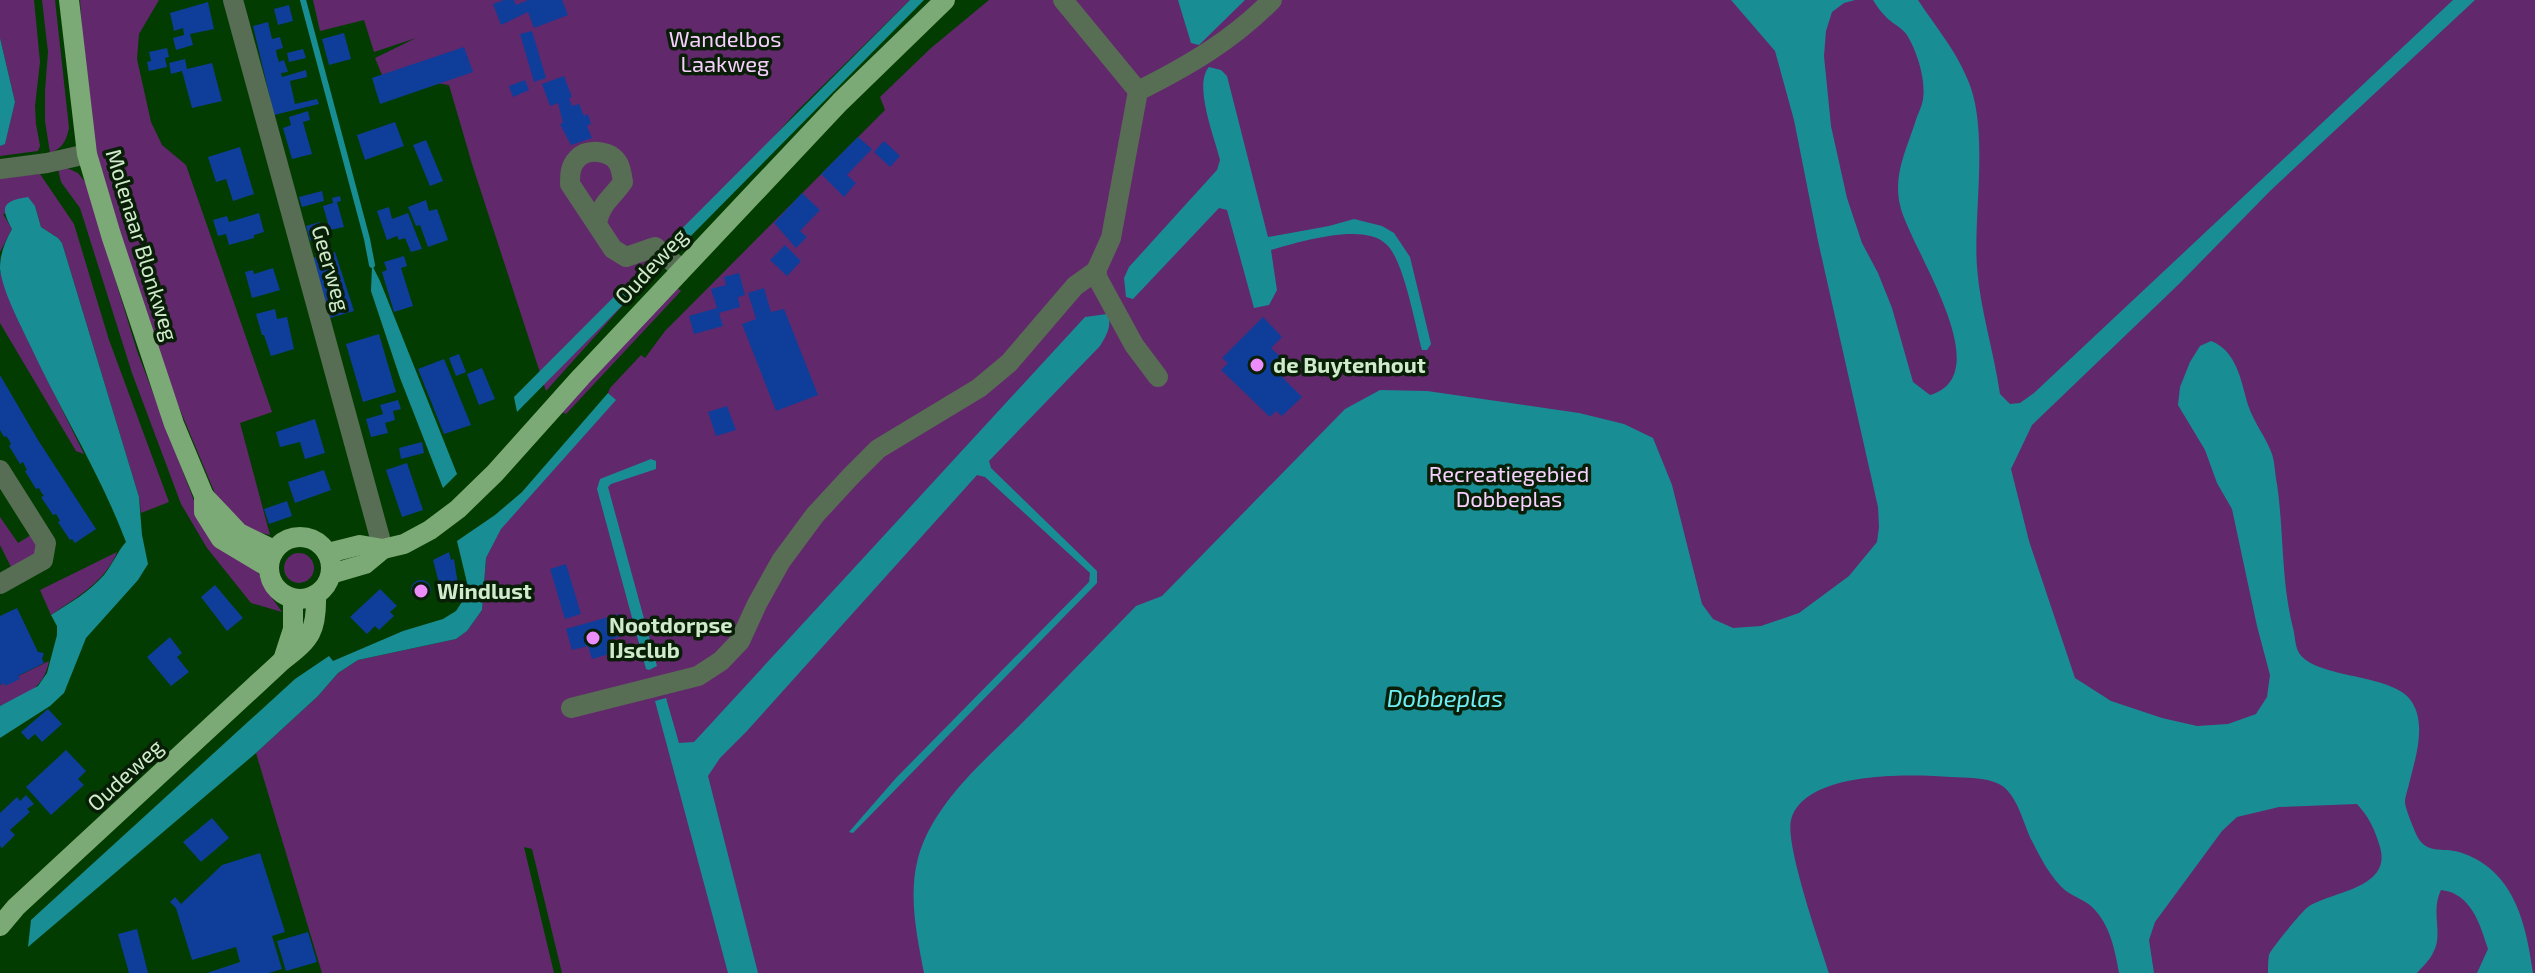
<svg xmlns="http://www.w3.org/2000/svg" width="2535" height="973" font-family="'Exo 2',sans-serif">
  <rect width="100%" height="100%" fill="#033c00"/>
  <!-- green -->
  <g fill="#62286c">
    <path d="M0 0H34L40 62 35 106 36 124 40 146 38 151 0 156V146L5 143 15 102 0 38Z"/>
    <path d="M42 0H55L69 128C66 141 63 148 50 153L45 121V91L48 52Z"/>
    <path d="M80 0H159L139 34 137 59 151 122 162 145 186 165 272 412 240 423 270 535 250 530 219 503 165 374 95 155 87 107Z"/>
    <path d="M313 0H910L798 110 546 391 473 167 449 85 382 75 375 58 416 38 374 52 364 20 320 31Z"/>
    <path d="M989 0H2535V973H562L532 849 524 847 554 973H322L256 753 318 696 338 673 358 660 456 639 467 631 482 610 486 558 501 528 615 400 608 393 610 388 641 355 645 358 665 331 885 110 880 97 931 48Z"/>
    <path d="M67 168 78 173 86 183 137 351 204 527 258 572 265 588 282 612 251 603 207 548 181 504 132 373 80 208 61 182 58 169Z"/>
    <path d="M40 174 74 224 109 340 169 502 141 513 139 497 62 243 58 238 41 227 35 206 3 214 12 229 0 252V178Z"/>
    <path d="M0 271 16 316 84 454 76 451 0 323Z"/>
    <path d="M676 287 681 291 566 414 560 411Z"/>
    <path d="M0 517 18 543 31 535 38 547V553L12 569 0 545Z"/>
    <path d="M117 552C105 582 77 597 51 615L40 590Z"/>
    <circle cx="299" cy="568" r="15"/>
    <path d="M49 661C43 691 25 694 0 706V685Z"/>
  </g>
  <!-- water -->
  <g fill="#198d94">
    <path d="M910 0H924L517 412 514 397Z"/>
    <path d="M1178 0H1245L1199 45 1191 43Z"/>
    <path d="M1731 0H1855L1844 3 1832 12 1826 31 1824 56 1831 126 1847 198 1862 243 1878 273 1892 308 1913 382 1930 395C2001 374 1909 247 1900 205 1893 176 1906 150 1915 123 1917 115 1922 107 1923 99 1926 80 1917 51 1907 35 1902 28 1894 24 1888 19 1882 13 1877 7 1873 0H1918C1935 26 1955 49 1967 78 1990 128 1973 212 1977 267 1980 309 1994 352 2000 394L2010 404 2020 403 2034 393 2453 0H2475L2270 191 2180 283 2032 425 2011 469 2029 541 2075 678 2111 701 2162 718 2197 726 2228 724 2256 714 2267 697 2270 675 2257 626 2232 509 2217 483 2205 450 2178 405 2180 387 2190 362 2200 346 2211 341C2237 351 2241 381 2248 405 2254 423 2266 437 2272 454 2275 463 2275 475 2277 484 2284 532 2281 581 2293 628 2295 635 2295 645 2298 651 2311 678 2385 673 2408 697 2429 720 2415 759 2409 784 2408 789 2405 797 2405 802 2405 808 2414 829 2417 836 2427 855 2442 847 2459 852 2514 869 2526 923 2533 973H2477L2488 949C2480 924 2471 893 2441 890 2430 912 2444 934 2433 953 2430 960 2422 967 2417 973H2268C2268 968 2268 960 2269 955 2271 949 2303 910 2308 907 2332 891 2392 889 2380 847 2375 830 2369 817 2357 804L2279 807 2237 817 2222 831 2155 922 2149 940 2154 973H2119C2115 950 2110 924 2092 907 2085 900 2074 897 2066 891 2052 880 2040 857 2032 841 2023 824 2018 794 1999 784 1985 777 1966 778 1951 777 1912 774 1804 770 1791 820 1785 845 1820 944 1829 973H924C917 936 908 896 918 858 934 801 986 760 1025 720 1062 682 1099 644 1136 606L1162 596 1345 409 1380 390 1427 391 1579 413 1624 424 1653 438 1672 485 1702 604 1713 619 1733 628 1761 626 1799 613 1849 576 1877 542 1879 527 1878 507 1818 241 1794 120 1775 51Z"/>
    <path d="M0 38 15 102 5 144 0 146Z"/>
    <path d="M1209 67 1221 70 1227 76 1268 237 1329 226 1354 219 1382 226 1394 233 1410 257 1431 344 1427 350H1422C1415 325 1404 260 1386 244 1363 222 1299 242 1271 250L1277 290 1269 305 1254 308 1227 210 1219 208 1133 299 1126 297 1124 278 1129 267 1217 170 1220 160C1215 138 1193 85 1209 67Z"/>
    <path d="M28 197 35 206 41 227 58 238 62 243 139 497 142 535 148 564 138 580 86 638 64 693 50 706 0 738V706L38 686 47 673 57 635V626L51 615C70 603 89 592 104 575 113 564 117 552 126 542 100 473 60 410 29 343 19 322 3 292 0 269 0 253 5 242 12 229 0 207 2 201 28 197Z"/>
    <path d="M372 265 380 281 457 474 443 488 400 378 371 291Z"/>
    <path d="M1107 314C1113 324 1106 337 1100 346L989 461 991 468 1097 571V583L853 833 849 832 896 778 1089 582 1090 573 985 477 977 475 747 731 720 758 708 776 758 973H728L655 701 666 698 679 743 694 742 1085 317Z"/>
    <path d="M608 393 616 400 501 529 486 558 482 610 467 631 456 639 358 660 338 673 318 696 256 753 28 947 31 920 295 679 329 656 333 661 403 631 443 619 456 611 469 591 457 541 495 515 522 492Z"/>
    <path d="M651 459 656 461V469L611 484 608 487 657 666 649 670 646 669 597 489 600 479Z"/>
  </g>
  <g fill="none" stroke-linecap="round" stroke-linejoin="round">
    <!-- stream -->
    <path stroke="#198d94" stroke-width="6" d="M303 0 367 239 372 265"/>
  </g>
  <!-- building -->
  <g fill="#0e3e99">
    <path d="M504 0H514L516 5 528 0H562L568 15 534 28 528 12 501 25 493 4Z"/>
    <path d="M208 2 214 29 190 34 193 45 176 50 173 38 184 35 183 28 174 31 170 13Z"/>
    <path d="M289 5 293 21 278 25 274 9Z"/>
    <path d="M268 22 272 39 280 37 283 48 276 50 277 56 279 62 284 60 288 72 281 73 282 77 306 70 307 77 290 81 295 104 317 99 319 104 274 115 253 26Z"/>
    <path d="M532 31 546 78 534 82 520 34Z"/>
    <path d="M344 33 351 59 329 65 322 39Z"/>
    <path d="M464 47 473 72 380 104 372 78Z"/>
    <path d="M167 48 169 57 165 58 167 67 149 71 147 62 151 61 149 52Z"/>
    <path d="M303 49 306 58 289 62 287 53Z"/>
    <path d="M185 59 187 69 212 63 222 101 192 108 182 71 171 74 169 63Z"/>
    <path d="M564 76 572 97 569 98 572 106 579 104 584 116 588 114 591 124 587 126 592 138 571 145 560 124 563 123 558 103 550 106 542 84Z"/>
    <path d="M525 80 529 90 513 97 509 86Z"/>
    <path d="M308 111 310 120 303 122 312 154 292 159 283 128 291 125 289 117Z"/>
    <path d="M395 122 404 146 365 160 357 135Z"/>
    <path d="M858 137 872 149 847 175 856 183 844 197 821 174Z"/>
    <path d="M426 140 443 181 430 186 413 145Z"/>
    <path d="M884 141 900 156 890 167 874 152Z"/>
    <path d="M240 147 254 194 233 201 226 179 216 182 208 157Z"/>
    <path d="M322 191 324 201 302 207 299 197Z"/>
    <path d="M802 193 820 210 800 231 807 237 796 248 774 223Z"/>
    <path d="M340 196 341 201 337 202 344 227 330 230 323 206 333 203 332 198Z"/>
    <path d="M426 200 429 211 437 209 448 240 428 247 420 225 416 226 408 207Z"/>
    <path d="M389 207 392 219 408 213 422 249 411 252 405 238 399 240 397 236 387 240 377 211Z"/>
    <path d="M259 213 264 232 254 235V238L229 245 226 234 218 236 213 220 227 216 229 222Z"/>
    <path d="M320 222 325 237 310 241 306 226Z"/>
    <path d="M785 245 801 261 787 276 770 260Z"/>
    <path d="M335 252 354 311 330 318 313 258Z"/>
    <path d="M404 256 407 266 401 268 413 306 394 312 382 272 387 270 384 262Z"/>
    <path d="M273 268 280 290 252 298 245 272 253 270 254 274Z"/>
    <path d="M739 273 745 295 738 297 740 307 719 313 723 326 694 334 689 316 717 308 711 289 726 285 724 277Z"/>
    <path d="M764 288 771 312 784 309 818 395 776 411 742 324 756 319 748 293Z"/>
    <path d="M275 309 277 319 287 317 294 349 271 356 264 335H262L256 314Z"/>
    <path d="M1263 317 1282 337 1271 348 1291 367 1282 377 1302 397 1282 416 1276 411 1270 417 1221 370 1228 363 1222 358Z"/>
    <path d="M379 334 396 392 363 402 346 344Z"/>
    <path d="M459 354 466 372 456 376 449 358Z"/>
    <path d="M444 359 471 425 444 434 418 369Z"/>
    <path d="M482 368 495 399 479 405 467 374Z"/>
    <path d="M0 375 38 440 96 529 75 543 72 539 70 540 58 522 60 521 58 517 56 514 53 515 41 497 44 496 41 492 39 488 36 489 25 471 27 470 23 462 20 464 9 446 11 444 9 440 6 436 4 437 0 430Z"/>
    <path d="M398 400 401 409 393 411 395 420 385 423 388 433 371 437 366 419 383 414 380 405Z"/>
    <path d="M727 406 736 430 716 436 708 412Z"/>
    <path d="M315 419 325 453 305 459 300 442 280 447 276 432Z"/>
    <path d="M422 442 424 453 401 459 399 448Z"/>
    <path d="M407 463 423 510 402 517 386 470Z"/>
    <path d="M324 470 331 490 295 503 288 482Z"/>
    <path d="M287 501 292 516 269 524 264 509Z"/>
    <path d="M449 552 451 560 454 559 458 585 444 602 433 560Z"/>
    <path d="M566 564 581 614 565 619 550 569Z"/>
    <circle cx="421" cy="590" r="10"/>
    <path d="M215 585 243 618 227 631 201 597Z"/>
    <path d="M380 589 397 606 390 612 394 616 379 630 375 626 367 634 350 617Z"/>
    <path d="M17 608 38 652 44 653 42 659 44 663 18 676 20 679 5 686 4 683 0 685V616Z"/>
    <path d="M619 614 625 635 609 640 613 653 592 659 588 646 572 650 566 629Z"/>
    <path d="M170 637 182 653 177 657 189 672 171 686 147 657Z"/>
    <path d="M48 709 62 724 42 742 35 734 28 740 21 732Z"/>
    <path d="M66 750 86 771 78 779 84 785 51 815 26 787Z"/>
    <path d="M26 795 34 804 27 809 30 812 10 830 15 835 2 848 0 846V813L17 797 20 801Z"/>
    <path d="M212 818 229 838 201 862 183 842Z"/>
    <path d="M260 853 285 932 272 936 282 969 269 973H207L240 962 236 947 192 960 176 908 170 902 175 897 181 904 222 865Z"/>
    <path d="M137 929 148 973H129L118 934Z"/>
    <path d="M308 932 317 962 286 971 277 941Z"/>
  </g>
  <g fill="none" stroke-linecap="round" stroke-linejoin="round">
    <!-- minor -->
    <g stroke="#576d54" stroke-width="20">
      <path d="M233 0 383 549"/>
      <path d="M1138 91C1188 66 1233 40 1272 0"/>
      <path d="M0 169 47 163 87 154"/>
      <path d="M597 222C602 202 611 199 623 182 622 175 621 168 618 163 610 150 587 148 577 159 570 166 570 175 570 184L613 249 626 257 655 247 681 269"/>
      <path d="M1096 271 1098 279 1134 345 1158 377"/>
      <path d="M0 470 46 543 43 560 0 584"/>
      <path d="M571 708 698 676 721 661 740 641 757 604 781 561 815 515 851 476 878 449 979 388 1009 363 1075 286 1096 271 1111 238 1138 91 1063 0"/>
    </g>
    <!-- major -->
    <g stroke="#7caa76" stroke-width="20">
      <path d="M69 0 87 154 111 235 174 424 204 496V512L221 539 268 567"/>
      <path d="M204 496 239 533 274 550"/>
      <circle cx="300" cy="568" r="31"/>
      <path d="M328 553 360 545 383 549 404 544 430 530 458 509 495 473 581 377 840 102 945 0"/>
      <path d="M331 574 365 564 383 549"/>
      <path d="M283 660 293 629V599"/>
      <path d="M0 926 16 907 283 660C311 639 317 630 316 595"/>
    </g>
  </g>
  <!-- markers -->
  <g fill="#eb8dfb" stroke="#081e06" stroke-width="3">
    <circle cx="1257" cy="365" r="8"/>
    <circle cx="421" cy="591" r="8"/>
    <circle cx="593" cy="638" r="8"/>
  </g>
  <g text-anchor="middle" stroke-width="7" stroke-linejoin="round" paint-order="stroke">
    <!-- park labels -->
    <g font-size="22" fill="#f8d0fe" stroke="#081e06">
      <text x="725" y="47">Wandelbos<tspan x="725" dy="25">Laakweg</tspan></text>
      <text x="1509" y="482">Recreatiegebied<tspan x="1509" dy="25">Dobbeplas</tspan></text>
    </g>
    <!-- street labels -->
    <g font-size="22" fill="#d0ebcc" stroke="#081e06">
      <text transform="translate(142 245) rotate(73)" y="8">Molenaar Blonkweg</text>
      <text transform="translate(651 266) rotate(-47)" y="8">Oudeweg</text>
      <text transform="translate(331 268) rotate(74)" y="8">Geerweg</text>
      <text transform="translate(125 775) rotate(-43)" y="8">Oudeweg</text>
    </g>
    <!-- poi labels -->
    <g font-size="22" font-weight="bold" fill="#d0ebcc" stroke="#081e06" text-anchor="start">
      <text x="1273" y="373">de Buytenhout</text>
      <text x="437" y="599">Windlust</text>
      <text x="609" y="633">Nootdorpse<tspan x="609" dy="25">IJsclub</tspan></text>
    </g>
    <!-- water labels -->
    <g font-size="24" font-style="italic" fill="#6feef7" stroke="#081e06">
      <text x="1445" y="707">Dobbeplas</text>
    </g>
  </g>
</svg>
